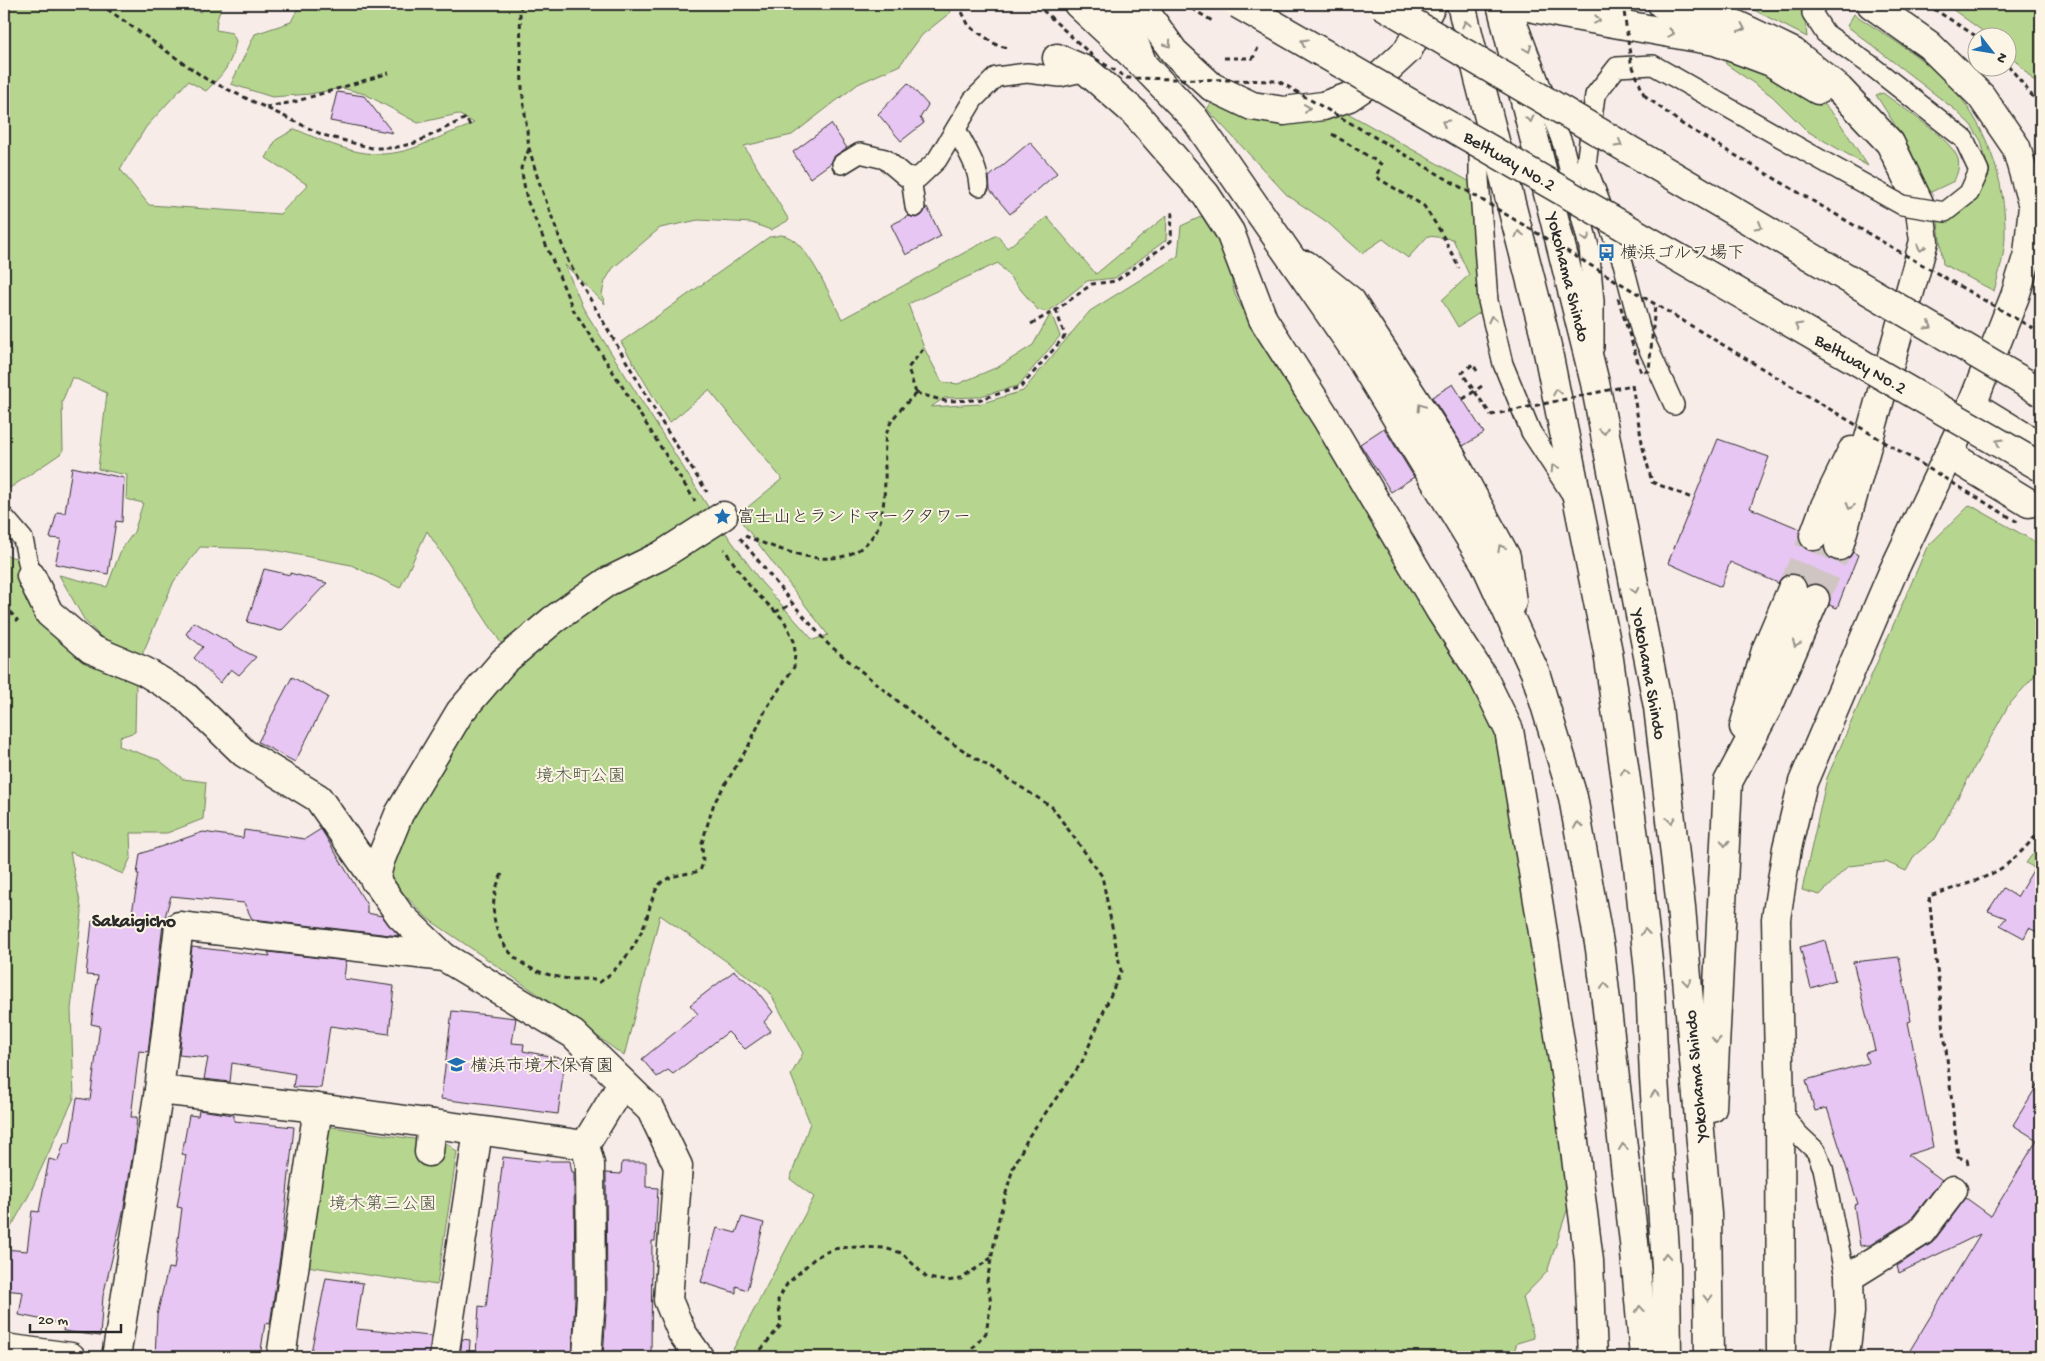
<svg xmlns="http://www.w3.org/2000/svg" width="2045" height="1361" font-family="'Gochi Hand','Klee One',sans-serif">
  <rect width="100%" height="100%" fill="#f8ece8"/>
  <filter id="ink" filterUnits="userSpaceOnUse"><feTurbulence type="fractalNoise" baseFrequency=".02" numOctaves="2"/><feDisplacementMap in="SourceGraphic" scale="10" xChannelSelector="R" yChannelSelector="G"/><feConvolveMatrix kernelMatrix="1 2 1 2 8 2 1 2 1" color-interpolation-filters="sRGB"/></filter>
  <g filter="url(#ink)">
    <!-- green -->
    <g fill="#b6d68f" stroke="#70805d">
      <path d="M4 4H167L201 12 205 4H222L217 20 216 30 232 33 236 41C231 66 223 74 206 91L188 81 146 127 120 169 149 205 280 214 308 185 266 158 276 140 295 129C327 143 364 160 399 152 415 149 428 142 443 136 453 131 464 129 474 123L458 114 418 123 365 94 342 88 310 94 272 97 231 84 255 34 291 22 300 4H947L951 12 922 35 900 65 858 84 792 135 744 146 789 220 771 230 752 223 698 220 660 228 613 268 605 281 602 294 605 304 565 265 583 308 717 521 761 582 813 640 828 635 737 516 782 479 709 390 669 423 621 342 769 237C773 237 778 235 781 235 806 236 831 299 842 319L997 235 1007 248 1047 217 1096 274 1167 215 1166 240 1115 278 1087 281 1048 312 1038 310 998 263 908 304 924 348 942 382 958 384 1000 366 1033 345 1051 313 1060 336 1018 386 977 397 944 398 931 407 979 404 1023 391 1090 311 1178 256 1181 226 1205 215 1225 250 1235 295 1266 351 1326 433 1498 683 1573 1192 1547 1272 1523 1297 1534 1338 1517 1343 1512 1357H818L801 1353 800 1357H729L814 1197 790 1179 810 1123 791 1075 803 1053 769 991 660 915 624 1056 577 1021 427 918 378 867 505 649 427 531 400 588 351 565 268 549 200 547 174 581 141 657 102 638 85 621 59 575 107 587 121 550 134 532 143 503 126 499 127 475 98 469 107 393 72 377 62 402 63 452 4 492Z"/>
      <path d="M1742 4H1806L1804 10 1807 37Z"/>
      <path d="M1945 4H2041V89L2008 52V38L1991 37Z"/>
      <path d="M1854 14C1885 35 1920 55 1947 82 1986 122 2006 179 2005 235 2005 254 1999 273 1994 291L1943 264 1938 222 1962 211 1978 191 1986 160 1981 141 1971 125 1954 109 1847 26Z"/>
      <path d="M1723 53 1812 92 1836 117 1868 166 1807 131 1772 96 1726 64Z"/>
      <path d="M1883 93C1901 107 1952 139 1958 159 1960 167 1957 174 1954 181L1929 193 1909 147 1876 95Z"/>
      <path d="M1215 98 1335 106 1472 183 1484 310 1458 327 1442 300 1469 275 1453 239 1428 236 1408 258 1383 239 1362 253 1327 222 1287 195 1207 109Z"/>
      <path d="M1970 505 2041 545V672L2035 675 2008 706 1935 839 1915 855 1906 871 1886 862 1848 866 1820 895 1802 890 1827 778 1927 547Z"/>
      <path d="M4 555 20 559 26 585 136 683 135 732 120 737 119 746 159 760 183 779 206 782 203 819 167 833H130L131 857 123 874 70 852 82 912 71 1009 74 1098 29 1195 9 1231H4Z"/>
      <path d="M2041 843V872L2026 863Z"/>
      <path d="M332 1127 448 1144 457 1152 437 1285 306 1266 326 1132Z"/>
    </g>
    <!-- building -->
    <g fill="#e7c6f3" stroke="#2b2b2b">
      <path d="M908 83 928 105 920 118 924 123 901 141 878 114Z"/>
      <path d="M337 92 364 96 393 133 330 121Z"/>
      <path d="M831 124 847 148 836 155 831 163 810 178 793 152Z"/>
      <path d="M1030 142 1057 173 1010 214 990 190 989 177Z"/>
      <path d="M927 207 941 236 906 255 891 225 909 216 916 218 921 216Z"/>
      <path d="M1453 384 1484 433 1463 446 1432 397Z"/>
      <path d="M1384 428 1414 477 1391 492 1360 444Z"/>
      <path d="M1718 439 1769 457 1750 508 1800 529 1799 539 1802 546 1808 550 1816 551 1824 548 1828 557 1835 561H1843L1850 557 1853 552 1858 555 1837 608 1829 605 1830 597 1827 589 1821 585 1814 583 1807 586 1804 579 1798 574 1791 573 1783 576 1778 583 1730 562 1721 587 1668 563Z"/>
      <path d="M72 467 124 478 122 522 116 521 108 574 55 564 61 539 50 538 57 512 65 513Z"/>
      <path d="M264 569 290 575V573L327 583 281 631 247 622Z"/>
      <path d="M194 622 244 651 256 657 239 675 231 669 220 683 194 658 203 647 186 634Z"/>
      <path d="M292 677 328 697 295 762 258 742Z"/>
      <path d="M321 829 367 905V913L382 916 399 936 252 919 244 903 171 896 163 924 148 1052 139 1051 131 1117H137L134 1147 123 1213 103 1296 100 1336 63 1331 64 1324 19 1315 23 1292 4 1290V1249L27 1251 32 1211 39 1212 49 1159 58 1161 64 1143H70L77 1098 90 1100 100 1026 91 1024 98 976 86 975 92 921 130 923 139 874H137L140 854 203 832 243 838 244 830 305 839Z"/>
      <path d="M2041 857V908L2039 912 2041 913V934L2029 928 2024 938 2000 925 2006 918 1988 911 2003 888 2017 897Z"/>
      <path d="M1825 940 1835 980 1811 988 1800 947Z"/>
      <path d="M192 947 270 956 268 952 346 961 344 979 394 986 389 1034 330 1026 321 1088 293 1087 295 1074 232 1063 230 1082 204 1079 208 1058 179 1055Z"/>
      <path d="M1899 957 1911 1021 1908 1022 1933 1147 1908 1155 1942 1180 1910 1220 1870 1245 1860 1246 1854 1205 1858 1204 1827 1108 1815 1111 1806 1080 1868 1063 1865 1053 1875 1050 1853 962Z"/>
      <path d="M734 971 755 988 773 1012 764 1022 771 1031 745 1049 728 1032 673 1074 668 1070 657 1077 642 1059 698 1014 690 1005Z"/>
      <path d="M452 1011 516 1018 512 1043 524 1044 523 1051 565 1059 558 1114 441 1099Z"/>
      <path d="M2041 1079V1357H1906L1980 1234 1899 1273 1897 1266 1933 1242 1966 1198 1991 1216 2037 1140 2013 1125Z"/>
      <path d="M199 1110 234 1115V1121L294 1127 281 1250 270 1324 265 1323 260 1357H155L157 1315 168 1268 174 1269 182 1208 177 1207 186 1155 182 1154 189 1115 198 1116Z"/>
      <path d="M503 1157 538 1161H570L572 1172H574L575 1298 572 1357H478L476 1355 479 1306 486 1307Z"/>
      <path d="M622 1162H646V1187L658 1188 655 1241H652L651 1357H603L607 1298 606 1173 621 1174Z"/>
      <path d="M742 1217 764 1223 747 1290 736 1286V1293L701 1282 717 1228 736 1233Z"/>
      <path d="M326 1278 363 1283 356 1329 431 1336 429 1357H310Z"/>
      <path d="M462 1339 470 1340 469 1357H460Z"/>
    </g>
    <g fill="none" stroke-linecap="round" stroke-linejoin="round">
      <!-- trunk-tunnel -->
      <g stroke="#cfc5c2" stroke-width="28" stroke-dasharray="28 14" stroke-linecap="butt">
        <path d="M1792 589 1814 536"/>
        <path d="M1815 599 1839 546"/>
      </g>
      <defs>
        <g id="service">
          <path d="M1816 4 1812 13 1825 33 1869 64"/>
          <path d="M1514 14 1563 145 1589 247 1594 301V347"/>
          <path d="M956 129C965 148 978 165 979 186"/>
          <path d="M1479 135V178L1488 301 1503 364 1531 432 1572 495"/>
          <path d="M842 164 860 153 885 159 905 176 918 178 937 160 973 100 996 77 1027 73 1060 77 1087 71"/>
          <path d="M911 177 915 207"/>
          <path d="M1674 405 1641 332 1623 263 1586 165 1595 95 1617 67 1653 65 1796 146"/>
          <path d="M4 517 23 539 31 576"/>
          <path d="M1780 1110 1797 1133 1816 1151 1823 1168 1844 1272 1849 1277"/>
        </g>
        <g id="pedestrian">
          <path d="M375 881 380 861 399 814 460 712 504 661 553 620 607 582 660 556 723 516"/>
          <path d="M429 1152 432 1124"/>
        </g>
        <g id="minor">
          <path d="M1057 58 1087 71 1134 112 1206 195 1230 232 1263 319 1328 421 1441 612 1483 677 1509 730 1539 907 1567 1086 1589 1261 1593 1357"/>
          <path d="M31 576 49 613 91 649 144 671 185 696 244 753 318 798 400 915 444 957 573 1034 651 1110 678 1166 668 1300 682 1333 699 1357"/>
          <path d="M159 1090 179 926 444 957"/>
          <path d="M585 1145 590 1164 591 1298 587 1357"/>
          <path d="M4 1348 71 1357"/>
          <path d="M116 1357 159 1090 318 1108 585 1145 622 1084"/>
          <path d="M281 1357 318 1108"/>
          <path d="M444 1357 478 1131"/>
          <path d="M1845 1357 1850 1312 1849 1277 1921 1232 1953 1190"/>
        </g>
        <path id="tertiary" d="M1781 1357 1780 1110 1776 919 1787 848 1803 782 1892 574 1972 405 2015 296 2028 254 2033 206 2016 147 1981 96 1929 45 1871 4"/>
        <g id="primary">
          <path d="M1972 405 2041 447"/>
          <path d="M1950 455 2029 503"/>
        </g>
        <g id="trunk">
          <path d="M1078 4 1139 61"/>
          <path d="M1119 4 1143 65 1194 118 1357 353 1485 563 1535 672 1573 797 1600 949 1634 1242 1644 1357"/>
          <path d="M1140 4 1174 52 1212 87 1252 106 1284 111 1323 106 1349 97 1381 75 1408 50 1432 4"/>
          <path d="M1461 4 1479 79 1544 332 1608 652 1638 866 1650 981 1654 1078 1666 1267 1667 1357"/>
          <path d="M1501 4 1595 383 1658 707 1681 907 1707 1214 1709 1357"/>
          <path d="M1515 4 1563 14 1715 41 1771 62 1818 90"/>
          <path d="M1662 4 1714 14 1793 52 1839 89 1890 143 1919 203 1924 241 1839 546"/>
          <path d="M1306 265 1351 301 1450 454 1506 557 1512 602"/>
          <path d="M1814 536 1825 506 1852 451"/>
          <path d="M1744 727 1766 650 1792 589"/>
          <path d="M1712 1108 1728 782 1769 705 1815 599"/>
        </g>
      </defs>
      <!-- service casing -->
      <use href="#service" stroke="#2b2b2b" stroke-width="22"/>
      <!-- pedestrian casing -->
      <use href="#pedestrian" stroke="#2b2b2b" stroke-width="31"/>
      <!-- minor casing -->
      <use href="#minor" stroke="#2b2b2b" stroke-width="31"/>
      <!-- tertiary casing -->
      <use href="#tertiary" stroke="#2b2b2b" stroke-width="31"/>
      <!-- primary casing -->
      <use href="#primary" stroke="#2b2b2b" stroke-width="31"/>
      <!-- trunk casing -->
      <use href="#trunk" stroke="#2b2b2b" stroke-width="31"/>
      <!-- path -->
      <g stroke="#2b2b2b" stroke-width="3" stroke-dasharray="5 4" stroke-linecap="butt">
        <path d="M100 4 206 79 323 135 372 148H393L415 143 466 118 470 126"/>
        <path d="M521 4 520 13 522 88 529 148 538 179 568 261 664 426 707 492"/>
        <path d="M958 4 969 26 998 46 1010 48"/>
        <path d="M1184 4 1214 22"/>
        <path d="M1926 4 1979 38"/>
        <path d="M1224 58H1253L1258 48"/>
        <path d="M2008 65 2041 107"/>
        <path d="M1644 95 1682 124 1881 241"/>
        <path d="M266 107 294 102 389 73"/>
        <path d="M1332 134 1381 164 1376 177 1424 206 1441 232 1459 268"/>
        <path d="M529 149 521 168 527 200 573 309 695 501"/>
        <path d="M1031 324 1056 310 1092 284 1116 281 1171 241 1172 211"/>
        <path d="M1477 371 1473 364 1462 373 1491 415"/>
        <path d="M1632 385 1643 448 1652 482 1694 499"/>
        <path d="M916 393 945 401 978 400 1021 387 1065 336 1056 310"/>
        <path d="M916 393 908 368 924 348"/>
        <path d="M1463 399 1485 384"/>
        <path d="M745 536C786 552 851 581 878 527 884 513 884 496 885 482 886 461 881 441 891 422 897 412 908 402 916 393"/>
        <path d="M740 538 793 604 828 644 938 734 1052 807 1102 876 1121 971 1082 1062 1029 1136 1013 1168 999 1218 987 1281 991 1303 986 1333 965 1357"/>
        <path d="M4 605 18 621"/>
        <path d="M775 612 793 604"/>
        <path d="M502 874C482 912 498 958 540 972 550 975 563 979 574 979 584 979 590 978 600 982 623 965 638 944 647 917 650 907 653 892 660 884 668 875 688 874 700 871L703 863 702 843 714 803 749 745 766 709 794 667 795 652 794 641 784 620 751 588 724 549"/>
        <path d="M1968 1164 1967 1160 1958 1157 1929 896C1951 889 1974 883 1995 872 2013 862 2028 845 2041 830"/>
        <path d="M755 1357 781 1325 778 1300 787 1284 816 1257 833 1249 849 1247 884 1248 902 1253 927 1278 946 1281 961 1279 991 1258"/>
        <path d="M920 1357 923 1354 934 1357"/>
      </g>
      <!-- service -->
      <use href="#service" stroke="#fcf5e5" stroke-width="19"/>
      <!-- pedestrian -->
      <use href="#pedestrian" stroke="#fcf5e5" stroke-width="28"/>
      <!-- minor -->
      <use href="#minor" stroke="#fcf5e5" stroke-width="28"/>
      <!-- tertiary -->
      <use href="#tertiary" stroke="#fcf5e5" stroke-width="28"/>
      <!-- primary -->
      <use href="#primary" stroke="#fcf5e5" stroke-width="28"/>
      <!-- trunk -->
      <use href="#trunk" stroke="#fcf5e5" stroke-width="28"/>
      <defs>
        <path id="service-bridge" d="M1796 146 1902 205 1945 212 1969 193 1979 171 1964 139 1869 64"/>
        <g id="primary-bridge">
          <path d="M1238 4 2041 467"/>
          <path d="M1381 4 2041 392"/>
        </g>
      </defs>
      <!-- service-bridge casing -->
      <use href="#service-bridge" stroke="#2b2b2b" stroke-width="22" stroke-linecap="butt"/>
      <!-- primary-bridge casing -->
      <use href="#primary-bridge" stroke="#2b2b2b" stroke-width="31" stroke-linecap="butt"/>
      <!-- path-bridge -->
      <g stroke="#2b2b2b" stroke-width="3" stroke-dasharray="5 4" stroke-linecap="butt">
        <path d="M1036 4 1096 59 1127 78 1278 81 1457 185 2021 524"/>
        <path d="M1623 4 1631 62 1644 95"/>
        <path d="M1881 241 2041 333"/>
        <path d="M1618 298 1641 372 1649 371 1655 305"/>
        <path d="M1491 415 1632 385"/>
      </g>
      <!-- service-bridge -->
      <use href="#service-bridge" stroke="#fcf5e5" stroke-width="19"/>
      <!-- primary-bridge -->
      <use href="#primary-bridge" stroke="#fcf5e5" stroke-width="28"/>
    </g>
    <!-- one-way arrows -->
    <defs><path id="oneway-chevron" d="M-2-3.5L2.5 0L-2 3.5" fill="none" stroke-width="1.6" stroke-linecap="round" stroke-linejoin="round" transform="scale(1.25)"/></defs>
    <g stroke="#949088">
      <use href="#oneway-chevron" transform="translate(1597 20) rotate(10)"/>
      <use href="#oneway-chevron" transform="translate(1466 24) rotate(-103)"/>
      <use href="#oneway-chevron" transform="translate(1742 28) rotate(25)"/>
      <use href="#oneway-chevron" transform="translate(1671 33) rotate(10)"/>
      <use href="#oneway-chevron" transform="translate(1304 42) rotate(-150)"/>
      <use href="#oneway-chevron" transform="translate(1168 44) rotate(54)"/>
      <use href="#oneway-chevron" transform="translate(1528 49) rotate(69)"/>
      <use href="#oneway-chevron" transform="translate(1307 108) rotate(-8)"/>
      <use href="#oneway-chevron" transform="translate(1530 119) rotate(76)"/>
      <use href="#oneway-chevron" transform="translate(1445 123) rotate(-150)"/>
      <use href="#oneway-chevron" transform="translate(1619 144) rotate(30)"/>
      <use href="#oneway-chevron" transform="translate(1759 226) rotate(30)"/>
      <use href="#oneway-chevron" transform="translate(1519 234) rotate(-105)"/>
      <use href="#oneway-chevron" transform="translate(1586 238) rotate(76)"/>
      <use href="#oneway-chevron" transform="translate(1921 248) rotate(104)"/>
      <use href="#oneway-chevron" transform="translate(1492 319) rotate(-103)"/>
      <use href="#oneway-chevron" transform="translate(1798 326) rotate(-150)"/>
      <use href="#oneway-chevron" transform="translate(1929 326) rotate(30)"/>
      <use href="#oneway-chevron" transform="translate(1557 392) rotate(-102)"/>
      <use href="#oneway-chevron" transform="translate(1421 407) rotate(-122)"/>
      <use href="#oneway-chevron" transform="translate(1604 431) rotate(79)"/>
      <use href="#oneway-chevron" transform="translate(1999 442) rotate(-150)"/>
      <use href="#oneway-chevron" transform="translate(1554 468) rotate(-123)"/>
      <use href="#oneway-chevron" transform="translate(1850 506) rotate(106)"/>
      <use href="#oneway-chevron" transform="translate(1501 548) rotate(-119)"/>
      <use href="#oneway-chevron" transform="translate(1635 590) rotate(79)"/>
      <use href="#oneway-chevron" transform="translate(1796 644) rotate(113)"/>
      <use href="#oneway-chevron" transform="translate(1625 771) rotate(-98)"/>
      <use href="#oneway-chevron" transform="translate(1671 820) rotate(83)"/>
      <use href="#oneway-chevron" transform="translate(1578 825) rotate(-100)"/>
      <use href="#oneway-chevron" transform="translate(1725 843) rotate(93)"/>
      <use href="#oneway-chevron" transform="translate(1645 932) rotate(-96)"/>
      <use href="#oneway-chevron" transform="translate(1687 982) rotate(85)"/>
      <use href="#oneway-chevron" transform="translate(1605 986) rotate(-96)"/>
      <use href="#oneway-chevron" transform="translate(1716 1040) rotate(93)"/>
      <use href="#oneway-chevron" transform="translate(1655 1094) rotate(-94)"/>
      <use href="#oneway-chevron" transform="translate(1623 1147) rotate(-96)"/>
      <use href="#oneway-chevron" transform="translate(1666 1256) rotate(-94)"/>
      <use href="#oneway-chevron" transform="translate(1708 1298) rotate(89)"/>
      <use href="#oneway-chevron" transform="translate(1640 1309) rotate(-95)"/>
    </g>
  </g>
  <!-- icons -->
  <defs>
    <symbol id="bus-bare" viewBox="-9 -9 18 18"><path d="M-5-6H5V4H4V6H2V4H-2V6H-4V4H-5ZM-3.5-4V0h7V-4ZM-3.5 1.2v1.5H-2V1.2ZM2 1.2v1.5H3.5V1.2Z" fill="#1f6fb2" stroke="#fcf5e5" stroke-width="2.5" paint-order="stroke"/></symbol>
    <symbol id="sight-bare" viewBox="-9 -9 18 18"><path d="M0-6L1.8-2.2L6-1.7L2.9 1.2L3.7 5.4L0 3.3L-3.7 5.4L-2.9 1.2L-6-1.7L-1.8-2.2Z" fill="#1f6fb2" stroke="#fcf5e5" stroke-width="2.5" paint-order="stroke"/></symbol>
    <symbol id="school-bare" viewBox="-9 -9 18 18"><path d="M0-5L7-2L0 1L-7-2ZM-4 1L0 2.5L4 1V4Q0 6-4 4Z" fill="#1f6fb2" stroke="#fcf5e5" stroke-width="2.5" paint-order="stroke"/></symbol>
  </defs>
  <g fill-rule="evenodd">
    <use href="#bus-bare" x="1594" y="240" width="25" height="25"/>
    <use href="#sight-bare" x="710" y="504" width="25" height="25"/>
    <use href="#school-bare" x="444" y="1052" width="25" height="25"/>
  </g>
  <g text-anchor="middle" stroke-width="4" stroke-linejoin="round" paint-order="stroke">
    <!-- street labels -->
    <g font-size="18" fill="#2b2b2b" stroke="#fcf5e5">
      <text transform="translate(1510 160) rotate(30)" y="6">Beltway No.2</text>
      <text transform="translate(1569 277) rotate(76)" y="6">Yokohama Shindo</text>
      <text transform="translate(1861 363) rotate(30)" y="6">Beltway No.2</text>
      <text transform="translate(1650 674) rotate(80)" y="6">Yokohama Shindo</text>
      <text transform="translate(1695 1076) rotate(-95)" y="6">Yokohama Shindo</text>
    </g>
    <!-- poi labels -->
    <g font-size="18" fill="#2b2b2b" stroke="#fcf5e5" text-anchor="start">
      <text x="1620" y="258">横浜ゴルフ場下</text>
      <text x="737" y="522">富士山とランドマークタワー</text>
      <text x="470" y="1071">横浜市境木保育園</text>
    </g>
    <!-- park labels -->
    <g font-size="18" fill="#4e5644" stroke="#fcf5e5">
      <text x="581" y="781">境木町公園</text>
      <text x="383" y="1209">境木第三公園</text>
    </g>
    <!-- neighbourhood labels -->
    <g font-size="19" font-weight="bold" fill="#2b2b2b" stroke="#fcf5e5">
      <text x="134" y="926">Sakaigicho</text>
    </g>
  </g>
  <!-- margin -->
  <rect width="2045" height="1361" fill="none" stroke="#fcf5e5" stroke-width="20"/>
  <rect x="10" y="10" width="2025" height="1341" fill="none" stroke="#2b2b2b" stroke-width="2" filter="url(#ink)"/>
  <!-- north arrow -->
  <g transform="translate(1992 52) rotate(121)"><circle r="24" fill="#fcf5e5" stroke="#a8a49b"/>
  <path d="M0-4L9 19L0 12L-9 19Z" fill="#1f6fb2"/>
  <text y="-8" font-size="14" font-weight="bold" text-anchor="middle" fill="#2b2b2b">N</text>
  </g>
  <!-- scale -->
  <path d="M30 1324v8h91v-8" fill="none" stroke="#2b2b2b" stroke-width="2.5"/>
  <text x="38" y="1324" font-size="15" fill="#2b2b2b" stroke="#fcf5e5" stroke-width="4" paint-order="stroke">20 m</text>
</svg>
